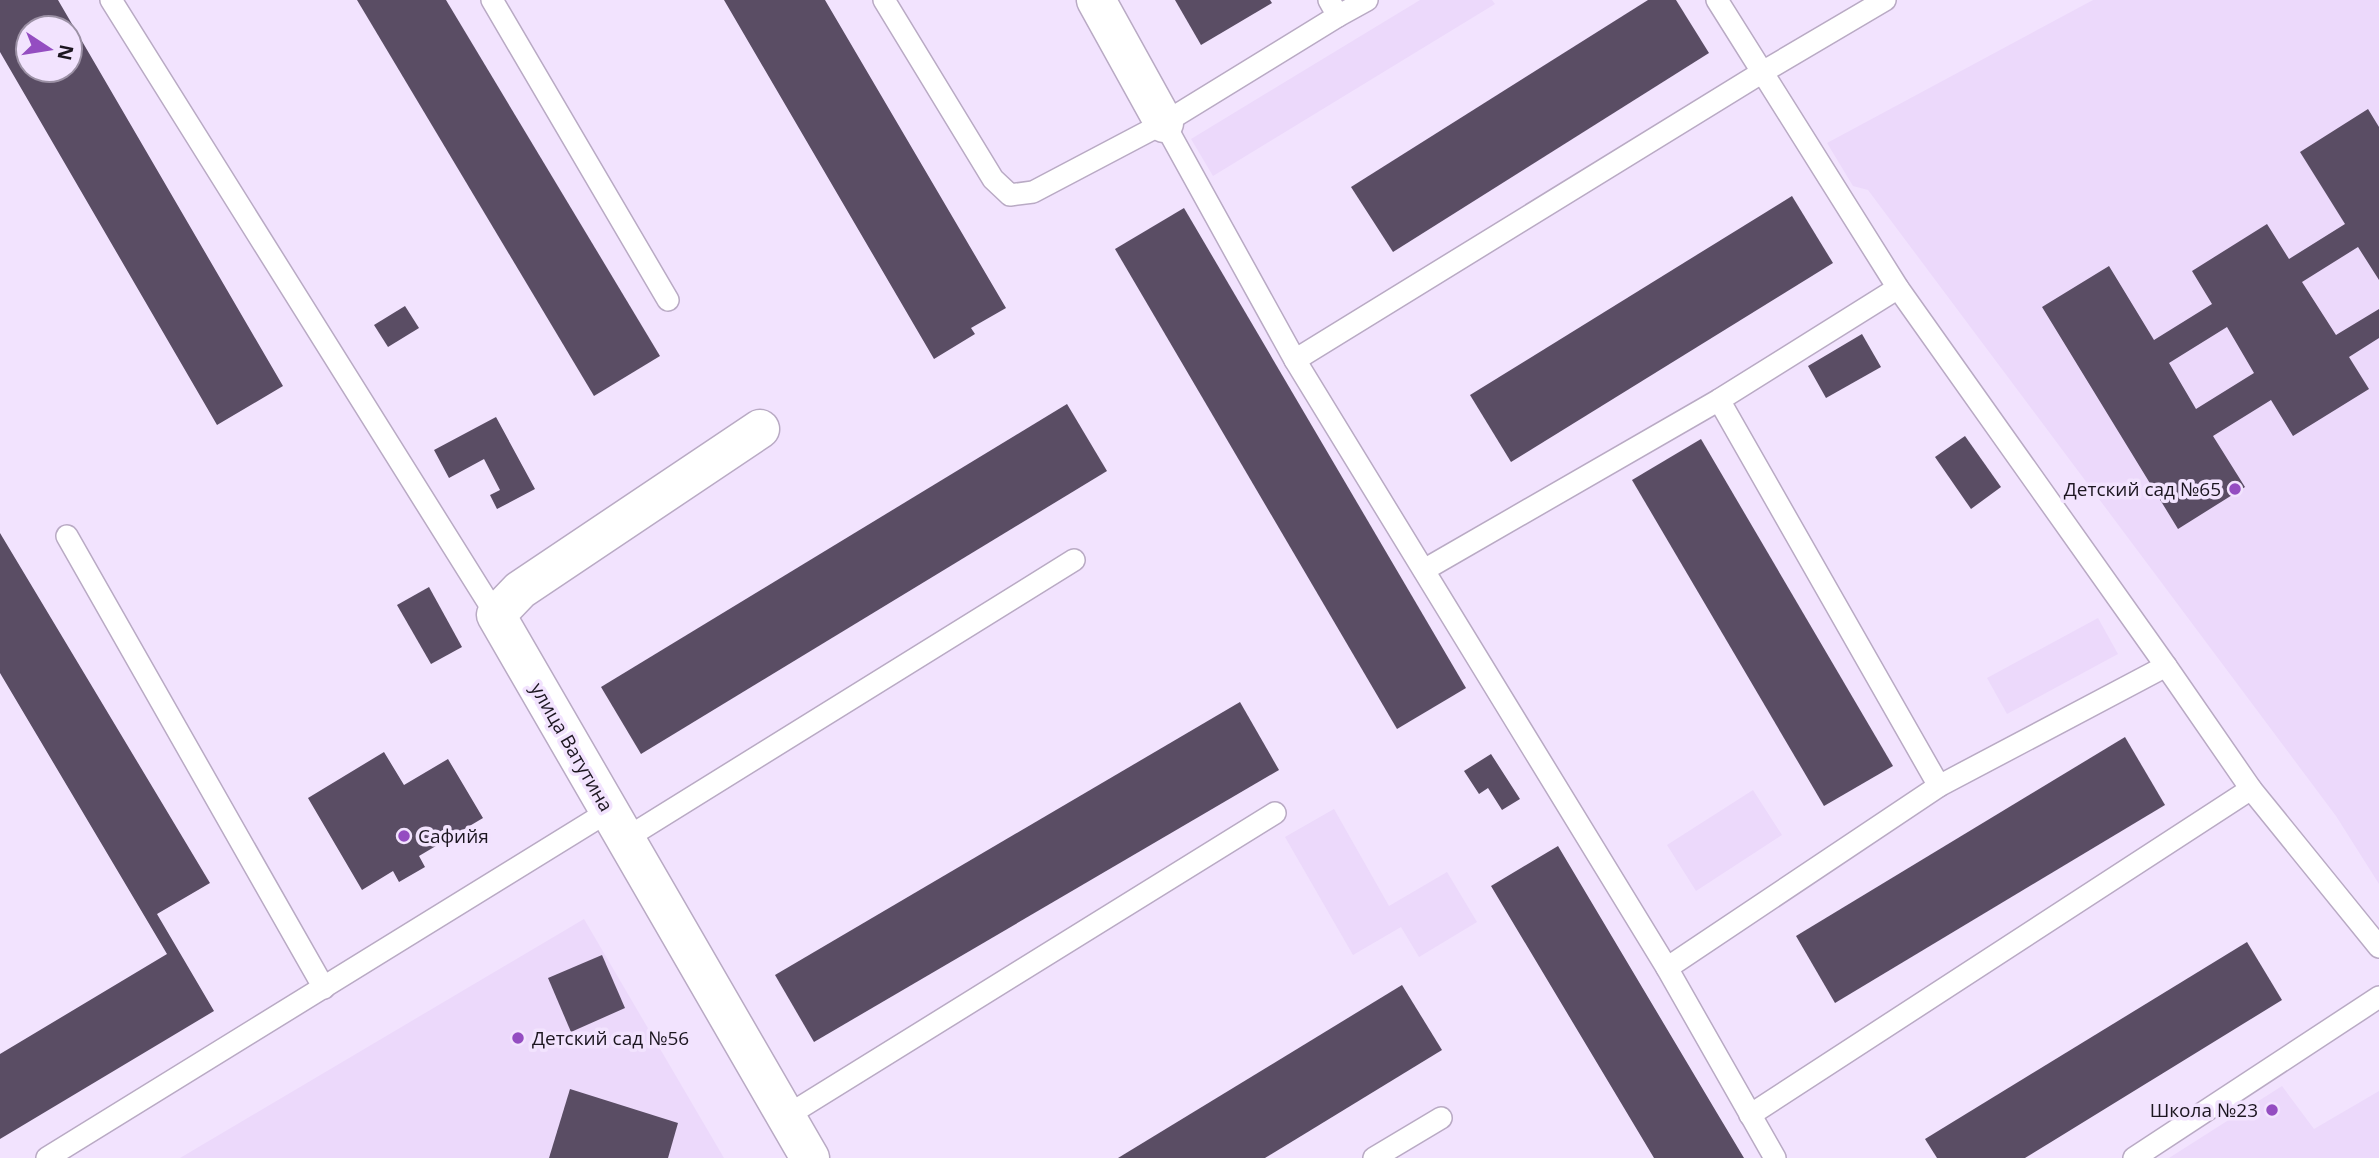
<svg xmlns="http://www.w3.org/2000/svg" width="2379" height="1158" font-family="'Open Sans',sans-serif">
  <rect width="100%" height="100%" fill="#f2e3fe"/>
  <!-- built -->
  <g fill="#ecd9fb">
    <path d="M1420 0H1492L1495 4 1213 176 1191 139Z"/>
    <path d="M2093 0H2379V884L2336 816 1868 190 1853 186 1827 143Z"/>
    <path d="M2098 618 2118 654 2007 714 1987 678Z"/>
    <path d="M1753 790 1782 835 1696 891 1667 845Z"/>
    <path d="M1334 809 1389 906 1447 872 1477 922 1419 957 1401 927 1353 955 1285 837Z"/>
    <path d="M584 919 724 1158H180Z"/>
    <path d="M2282 1086 2314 1129 2379 1091V1158H2169Z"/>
  </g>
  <!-- building -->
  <g fill="#5a4d64" fill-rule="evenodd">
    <path d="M0 0H58L283 386 217 425 0 52ZM28 28H70V70H28Z"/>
    <path d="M357 0H446L660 356 594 396Z"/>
    <path d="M724 0H825L1006 308 971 328 975 334 934 359Z"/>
    <path d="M1175 0H1270L1272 3 1201 45Z"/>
    <path d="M1648 0H1676L1709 53 1393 252 1351 187Z"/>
    <path d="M2368 109 2379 127V280L2358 247 2302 282 2336 335 2379 309V338L2349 357 2369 389 2293 436 2271 400 2213 436 2245 487 2178 529 2042 307 2109 266 2154 340 2212 304 2192 271 2267 224 2289 259 2345 224 2300 152ZM2227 327 2254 373 2196 409 2169 363Z"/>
    <path d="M1792 196 1833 263 1511 462 1470 395Z"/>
    <path d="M1184 208 1466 688 1397 729 1115 249Z"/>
    <path d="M405 306 419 328 388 347 374 325Z"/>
    <path d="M1862 334 1881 367 1826 398 1808 366Z"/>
    <path d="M1067 404 1107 471 641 754 601 687Z"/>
    <path d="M496 417 535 489 497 509 490 495 500 490 484 459 449 478 434 450Z"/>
    <path d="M1965 436 2001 487 1971 509 1935 457Z"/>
    <path d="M1701 439 1893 766 1824 806 1632 480Z"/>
    <path d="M0 533 210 883 157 914 214 1011 0 1139V1054L167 954 0 673Z"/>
    <path d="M429 587 462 647 431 664 397 605Z"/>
    <path d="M1240 702 1279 770 814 1042 775 975Z"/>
    <path d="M2125 737 2165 805 1835 1003 1796 936Z"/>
    <path d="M384 752 404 785 448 759 483 818 419 856 425 867 399 882 393 871 362 890 308 798Z"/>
    <path d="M1491 754 1520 799 1502 810 1488 788 1479 794 1464 771Z"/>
    <path d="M1558 846 1717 1113 1744 1158H1654L1491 886Z"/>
    <path d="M2247 942 2282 1000 2025 1158H1937L1925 1139Z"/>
    <path d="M602 955 625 1008 571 1032 548 978Z"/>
    <path d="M1402 985 1442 1050 1311 1130 1265 1158H1118Z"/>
    <path d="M570 1089 678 1123 668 1158H549Z"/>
  </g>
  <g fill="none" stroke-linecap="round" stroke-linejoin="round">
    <defs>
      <g id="service">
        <path d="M111 0 496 615"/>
        <path d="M492 0 668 300"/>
        <path d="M884 0 993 179 1010 195 1033 192 1164 123 1338 16"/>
        <path d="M1329 0 1338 16 1367 0"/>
        <path d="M1717 0 1898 288 2166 666 2251 789 2379 947"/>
        <path d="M1164 123 1295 360 1667 968 1775 1158"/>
        <path d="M1295 360 1761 73 1885 0"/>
        <path d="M1719 400 1939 786"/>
        <path d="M67 536 324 988"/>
        <path d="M1424 570 1719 400 1898 288"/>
        <path d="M625 839 1074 560"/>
        <path d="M1667 968 1939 786 2166 666"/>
        <path d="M1750 1115 2251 789"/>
        <path d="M785 1117 1275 813"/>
        <path d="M47 1158 609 811"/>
        <path d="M1374 1158 1441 1118"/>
        <path d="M2134 1158 2379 997"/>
      </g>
      <g id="minor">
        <path d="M1096 0 1164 123"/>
        <path d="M760 429 520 590 496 615 810 1158"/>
      </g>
    </defs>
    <!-- service casing -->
    <use href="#service" stroke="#b9aac4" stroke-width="24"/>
    <!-- minor casing -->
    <use href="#minor" stroke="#b9aac4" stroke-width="41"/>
    <!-- service -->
    <use href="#service" stroke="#fff" stroke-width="21"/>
    <!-- minor -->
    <use href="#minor" stroke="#fff" stroke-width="38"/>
  </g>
  <!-- markers -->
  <g fill="#944dc1" stroke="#f2e3fe" stroke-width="2.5">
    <circle cx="2235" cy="489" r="7"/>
    <circle cx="404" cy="836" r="7"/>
    <circle cx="518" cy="1038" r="7"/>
    <circle cx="2272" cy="1110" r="7"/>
  </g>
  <g text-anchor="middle" stroke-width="7" stroke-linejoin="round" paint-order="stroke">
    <!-- poi labels -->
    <g font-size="19" fill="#1c1620" stroke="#f2e3fe" text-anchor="end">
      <text x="2221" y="496">Детский сад №65</text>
      <text x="418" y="843" text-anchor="start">Сафийя</text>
      <text x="532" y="1045" text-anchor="start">Детский сад №56</text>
      <text x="2258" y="1117">Школа №23</text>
    </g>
    <!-- street labels -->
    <g font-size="19" fill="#1c1620" stroke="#f2e3fe">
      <text transform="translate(572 747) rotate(60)" y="7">улица Ватутина</text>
    </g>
  </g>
  <!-- north arrow -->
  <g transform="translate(49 49) rotate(102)"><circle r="33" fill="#f2e3fe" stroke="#9c91a5" stroke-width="2"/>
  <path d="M0-5L12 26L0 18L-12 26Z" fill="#944dc1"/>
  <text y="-10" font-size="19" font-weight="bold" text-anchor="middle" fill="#1c1620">N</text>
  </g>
</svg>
